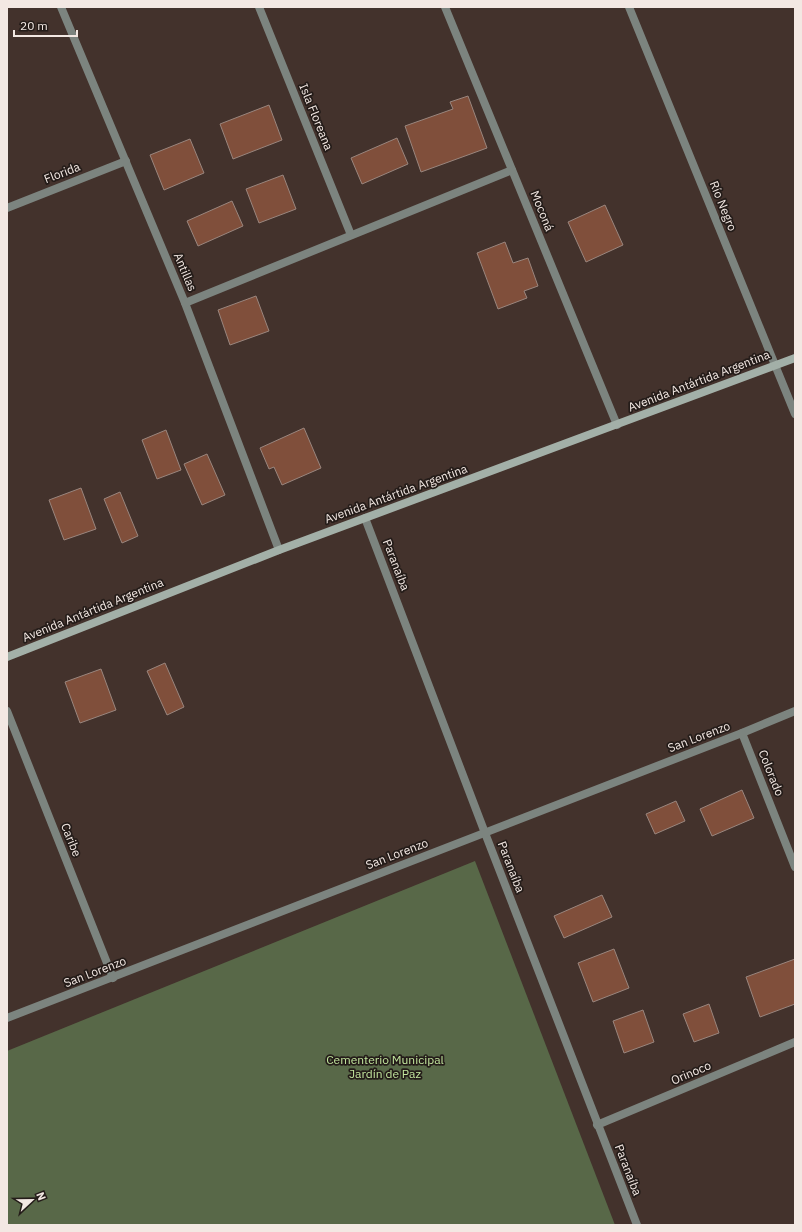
<svg xmlns="http://www.w3.org/2000/svg" width="802" height="1232" font-family="'IBM Plex Sans',sans-serif">
  <rect width="100%" height="100%" fill="#43322c"/>
  <!-- green -->
  <path fill="#586848" d="M475 861 615 1225H7V1051Z"/>
  <!-- building -->
  <g fill="#804f3b" stroke="#9a867e">
    <path d="M468 96 487 148 421 172 405 126 453 109 450 102Z"/>
    <path d="M269 105 282 140 233 159 220 124Z"/>
    <path d="M397 138 408 164 362 184 351 158Z"/>
    <path d="M190 139 204 173 164 190 150 155Z"/>
    <path d="M283 175 296 209 259 223 246 189Z"/>
    <path d="M232 201 243 226 198 246 187 221Z"/>
    <path d="M605 205 623 245 586 262 568 222Z"/>
    <path d="M505 242 513 263 528 258 538 286 524 291 527 298 498 309 477 253Z"/>
    <path d="M256 296 269 331 230 345 218 310Z"/>
    <path d="M304 428 321 468 282 485 274 467 269 469 260 448Z"/>
    <path d="M166 430 181 470 157 479 142 440Z"/>
    <path d="M207 454 225 495 202 505 184 464Z"/>
    <path d="M81 488 96 529 64 540 49 500Z"/>
    <path d="M120 492 138 536 122 543 104 499Z"/>
    <path d="M165 663 184 707 167 715 147 671Z"/>
    <path d="M101 669 116 710 80 723 65 682Z"/>
    <path d="M742 790 754 818 712 836 700 809Z"/>
    <path d="M676 801 685 821 655 834 646 814Z"/>
    <path d="M602 895 612 917 564 938 554 916Z"/>
    <path d="M614 949 629 988 593 1002 578 963Z"/>
    <path d="M795 959V1004L760 1017 746 977Z"/>
    <path d="M709 1004 719 1033 694 1042 683 1014Z"/>
    <path d="M643 1010 654 1042 624 1053 613 1021Z"/>
  </g>
  <g fill="none" stroke-linecap="round" stroke-linejoin="round">
    <!-- street -->
    <g stroke="#7c847f" stroke-width="8">
      <path d="M61 7 185 303 279 550"/>
      <path d="M259 7 351 235"/>
      <path d="M445 7 617 425"/>
      <path d="M629 7 795 414"/>
      <path d="M7 208 126 161"/>
      <path d="M185 303 512 170"/>
      <path d="M365 518 485 833 637 1225"/>
      <path d="M7 711 113 978"/>
      <path d="M742 733 795 867"/>
      <path d="M7 1018 742 733 795 711"/>
      <path d="M597 1125 795 1042"/>
    </g>
    <!-- secondary -->
    <path stroke="#a3b0a8" stroke-width="8" d="M7 657 279 550 795 358"/>
  </g>
  <g text-anchor="middle" stroke-width="3.5" stroke-linejoin="round" paint-order="stroke">
    <!-- street labels -->
    <g font-size="12" fill="#f3e8e3" stroke="#241c19">
      <text transform="translate(316 117) rotate(68)" y="4">Isla Floreana</text>
      <text transform="translate(62 173) rotate(-21)" y="4">Florida</text>
      <text transform="translate(723 206) rotate(68)" y="4">Río Negro</text>
      <text transform="translate(542 211) rotate(68)" y="4">Moconá</text>
      <text transform="translate(185 272) rotate(67)" y="4">Antillas</text>
      <text transform="translate(699 381) rotate(-21)" y="4">Avenida Antártida Argentina</text>
      <text transform="translate(396 494) rotate(-20)" y="4">Avenida Antártida Argentina</text>
      <text transform="translate(396 565) rotate(69)" y="4">Paranaíba</text>
      <text transform="translate(93 610) rotate(-22)" y="4">Avenida Antártida Argentina</text>
      <text transform="translate(699 737) rotate(-21)" y="4">San Lorenzo</text>
      <text transform="translate(771 773) rotate(68)" y="4">Colorado</text>
      <text transform="translate(71 840) rotate(68)" y="4">Caribe</text>
      <text transform="translate(397 854) rotate(-21)" y="4">San Lorenzo</text>
      <text transform="translate(511 867) rotate(69)" y="4">Paranaíba</text>
      <text transform="translate(95 972) rotate(-21)" y="4">San Lorenzo</text>
      <text transform="translate(691 1073) rotate(-23)" y="4">Orinoco</text>
      <text transform="translate(628 1170) rotate(69)" y="4">Paranaíba</text>
    </g>
    <!-- park labels -->
    <g font-size="12" fill="#c2e69e" stroke="#241c19">
      <text x="385" y="1064">Cementerio Municipal<tspan x="385" dy="14">Jardín de Paz</tspan></text>
    </g>
  </g>
  <!-- border -->
  <rect width="802" height="1232" fill="none" stroke="#f3e8e3" stroke-width="16"/>
  <!-- north arrow -->
  <g transform="translate(32 1200) rotate(68)" stroke="#241c19" stroke-width="3" paint-order="stroke">
  <path d="M0-3L7 15L0 10L-7 15Z" fill="#f3e8e3"/>
  <text y="-6" font-size="11" font-weight="bold" text-anchor="middle" fill="#f3e8e3">N</text>
  </g>
  <!-- scale -->
  <path d="M14 30v6h63v-6" fill="none" stroke="#f3e8e3" stroke-width="2"/>
  <text x="20" y="30" font-size="12" fill="#f3e8e3" stroke="#241c19" stroke-width="3" paint-order="stroke">20 m</text>
</svg>
